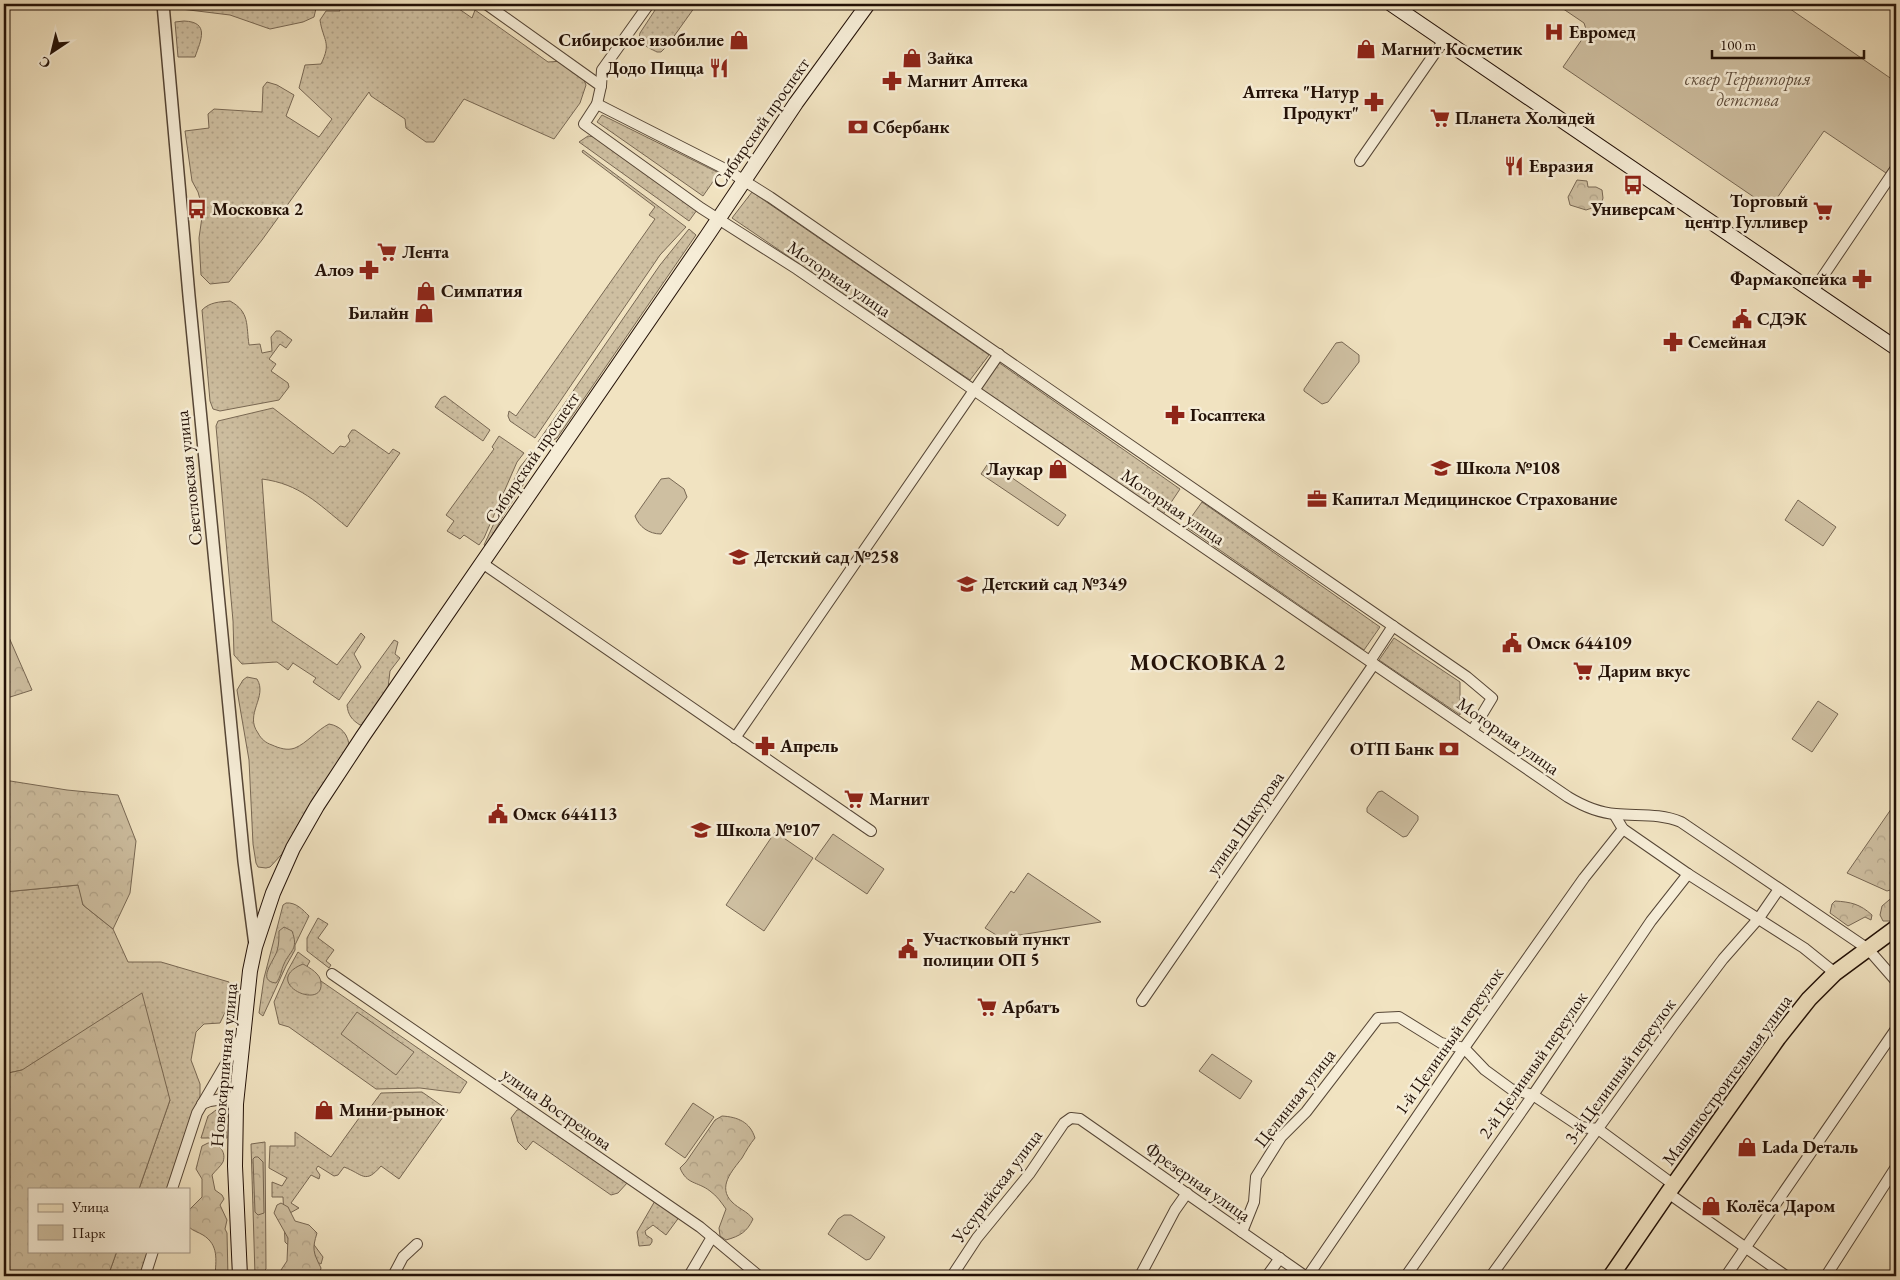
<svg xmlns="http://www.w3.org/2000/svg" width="1900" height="1280" font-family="'EB Garamond',serif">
  <defs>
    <pattern id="grass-dots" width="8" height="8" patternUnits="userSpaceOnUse" patternTransform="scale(1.25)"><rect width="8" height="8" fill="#cebfa1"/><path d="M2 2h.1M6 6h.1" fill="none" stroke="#b1a389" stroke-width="1.8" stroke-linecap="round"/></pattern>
    <pattern id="forest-crowns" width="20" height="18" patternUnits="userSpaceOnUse" patternTransform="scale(1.25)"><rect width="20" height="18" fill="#cebfa1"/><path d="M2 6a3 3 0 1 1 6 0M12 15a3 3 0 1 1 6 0" fill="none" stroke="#b1a389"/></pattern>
  </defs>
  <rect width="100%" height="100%" fill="#f1e3c1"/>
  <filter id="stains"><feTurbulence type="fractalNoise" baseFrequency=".004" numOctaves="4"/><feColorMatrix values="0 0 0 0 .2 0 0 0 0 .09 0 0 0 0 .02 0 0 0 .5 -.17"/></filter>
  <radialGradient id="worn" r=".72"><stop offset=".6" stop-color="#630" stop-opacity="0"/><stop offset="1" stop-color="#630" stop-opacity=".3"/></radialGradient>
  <!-- grass -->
  <g fill="url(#grass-dots)" stroke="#786854">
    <path d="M176 4H317L314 17 303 22 270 29 230 15 181 9Z"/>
    <path d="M337 4H452L472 18 475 10 548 62 564 61 581 73 586 85 580 103 554 139 464 99 434 142H426L406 128 405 119 371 96 369 92 262 240 229 282 210 284 201 275 199 238 203 210 198 192 192 181 185 131 209 128 208 114 214 109 262 112 263 87 267 82 277 85 294 95 286 116 319 137 332 119 299 88 305 65 321 64C332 42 323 41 320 20L326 11H340Z"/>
    <path d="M659 4H697L667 46 661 52H657C649 48 637 43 640 33Z"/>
    <path d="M184 21C210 22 201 40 195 57H178L175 22Z"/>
    <path d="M602 115 719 173 703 196 597 122Z"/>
    <path d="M588 136 595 137 697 210 689 221 579 142Z"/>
    <path d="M583 150 686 227 660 255 535 438 510 421 508 416 509 411 516 416 655 219 649 215 655 207 582 152Z"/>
    <path d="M752 192 989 355 970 380 732 218Z"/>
    <path d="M689 229 696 235 557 438 548 443 538 442 660 265Z"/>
    <path d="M230 301C250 312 246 325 249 345L260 344 262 353 272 351 271 337 276 331H280L292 340 286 348 280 344 269 359 276 364 271 371 288 383 289 387 279 400 220 411 213 409 210 401 202 310C210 302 219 302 230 301Z"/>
    <path d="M998 362 1180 489 1162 516 979 390Z"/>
    <path d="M445 396 490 430 483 441 435 407 441 398Z"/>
    <path d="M273 408 333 454 340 446 345 447 350 441 348 436 352 430H355L389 454 393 449 400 453 347 527C317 503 300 484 262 479L272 621 337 665 361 633 365 637 354 654 361 667 339 700 313 682 316 678 293 663 288 670 277 662 242 664 234 655 233 621 216 426 218 421Z"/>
    <path d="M499 436 524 453 517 462 484 538 479 545 464 535 460 539 447 531 454 521 446 515 494 449 492 447Z"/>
    <path d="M532 452 536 463 534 468 503 516 486 547 484 545 520 467Z"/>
    <path d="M1202 502 1380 627 1364 650 1185 526Z"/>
    <path d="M1394 638 1460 682V715L1379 660Z"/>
    <path d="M394 640 398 642 395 654 400 658 390 671 388 688 365 724 360 725C352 720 348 715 347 705Z"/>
    <path d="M247 677 257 679C268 697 244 714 258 733 261 739 266 743 272 745 279 748 287 751 295 748 307 743 317 730 329 724 341 726 349 735 349 747L306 810 282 854 270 867 266 868 258 867 256 863 253 844 249 760 237 690 243 680Z"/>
    <path d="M79 885 83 905 113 929 128 962H161L229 982 232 998 220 1023 204 1024 196 1032 191 1060 200 1084V1098L189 1123 168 1189H139L170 1100 22 1070 4 1074V892Z"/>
    <path d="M286 903C296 902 303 910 309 916L295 945V950L286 966 263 1016 259 1013 264 978 283 905Z"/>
    <path d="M318 918 328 924 318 938 334 950 326 961 331 965 329 968 307 951V938Z"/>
    <path d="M298 952 310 961 305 970 467 1082 460 1093 420 1088 376 1089 289 1027 279 1024 274 1002 288 970Z"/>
    <path d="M422 1092 448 1110 399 1179 381 1166C365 1185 363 1174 344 1167L338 1175 334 1176 318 1166 316 1169 320 1175 319 1179 311 1175 291 1203 299 1208 290 1213 291 1226 312 1242 323 1257 321 1264 292 1249 285 1242 283 1197H272V1182L282 1186 287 1178 269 1168 270 1146H295V1132L331 1157 367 1107 370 1108 381 1093Z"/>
    <path d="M524 1109 628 1182 618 1193 611 1195 533 1141 526 1150 518 1142 511 1118 517 1110Z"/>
    <path d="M216 1110 223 1114 227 1138H201L208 1116Z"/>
    <path d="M265 1142 266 1269 259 1276 255 1275 251 1144Z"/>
    <path d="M656 1199 680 1216 666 1235 653 1225 645 1231 646 1235 652 1239V1242L650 1245 639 1246 637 1232Z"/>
    <path d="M117 1251H149L141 1276H108Z"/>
  </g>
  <!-- forest -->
  <g fill="url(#forest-crowns)" stroke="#786854">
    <path d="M1577 180 1587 181 1588 187H1596L1602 190 1603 198 1601 205 1586 210 1570 205 1568 197Z"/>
    <path d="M4 626 32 690 4 699Z"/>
    <path d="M4 780 67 790 118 795 136 841 130 893 113 929 83 905 78 885 4 892Z"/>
    <path d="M1896 802V888L1887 891 1847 873Z"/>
    <path d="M1896 894V917L1891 921H1883L1880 915 1882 906Z"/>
    <path d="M1835 901C1851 902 1860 904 1872 915L1871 920 1865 917 1848 926 1830 913 1832 904Z"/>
    <path d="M284 927 292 931C299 950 290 950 284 964 281 970 281 977 276 983 256 981 274 961 277 951 279 945 279 937 279 931Z"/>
    <path d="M303 964C310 968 321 974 321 983 324 1012 259 982 303 964Z"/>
    <path d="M142 993 170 1100 139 1189H29V1251H117L108 1276H4V1074L22 1070Z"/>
    <path d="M722 1116C738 1117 750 1122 755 1138 750 1144 746 1151 742 1158 732 1171 717 1187 732 1202 739 1209 747 1211 753 1219 747 1232 740 1236 726 1240L720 1236 719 1228 726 1209C721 1202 717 1196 710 1191 697 1181 687 1185 680 1168L686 1162 715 1120Z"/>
    <path d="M208 1143C217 1143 227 1150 223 1162 221 1166 215 1171 212 1175L215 1190 222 1195 224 1199 220 1205 227 1220 225 1229 227 1233 228 1276H215C216 1260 219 1245 203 1235 198 1232 193 1231 189 1227V1210L202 1197V1179L196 1169 202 1146Z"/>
    <path d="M255 1157H258L263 1162 264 1213 258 1215 255 1212 253 1159Z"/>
    <path d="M281 1203 288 1207 295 1221 309 1225 317 1233C312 1249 313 1252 321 1268L319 1276H279V1273L287 1261 288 1238 274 1213 277 1205Z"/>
  </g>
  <!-- park -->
  <g fill="#cebfa1" stroke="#786854">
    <path d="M1556 4H1783L1896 82V158L1886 173 1824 131 1770 208 1563 67 1587 32 1584 23Z"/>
    <path d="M1342 342 1359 355V362L1328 402 1322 404 1304 391V389L1336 343Z"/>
    <path d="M989 462 1066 515 1058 526 981 474Z"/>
    <path d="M669 478 684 489 687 497 661 534C649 534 639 527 635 516L661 479Z"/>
    <path d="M1798 500 1836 527 1823 546 1785 520Z"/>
    <path d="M1818 701 1838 714 1812 752 1792 739Z"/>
    <path d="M1382 791 1418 816V820L1407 836 1403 837 1367 812V808L1378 792Z"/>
    <path d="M775 832 813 858 764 931 726 905Z"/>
    <path d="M833 834 884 869 867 894 815 859Z"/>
    <path d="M1028 873 1101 922 1001 938 985 928 1011 891 1014 893Z"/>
    <path d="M357 1012 414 1052 396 1075 341 1034Z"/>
    <path d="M1212 1054 1252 1081 1240 1099 1199 1071Z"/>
    <path d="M693 1103 714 1117 685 1158 665 1144Z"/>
    <path d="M844 1215H851L885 1237 870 1259 866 1260 828 1234 838 1219Z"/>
  </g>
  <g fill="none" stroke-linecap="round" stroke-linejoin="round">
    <defs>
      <g id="minor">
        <path d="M486 4 601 86 597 104 584 124 701 208 797 269 1568 797C1583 806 1598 813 1616 814 1638 816 1660 813 1681 822L1868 949 1896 981"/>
        <path d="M601 86 602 70 649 4"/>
        <path d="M597 104 727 170 770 197 1467 677 1492 698 1472 731"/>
        <path d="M1360 161 1444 40"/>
        <path d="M1813 291 1896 168"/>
        <path d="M482 563 871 831"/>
        <path d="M1370 661 1393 626"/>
        <path d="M735 738 999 354"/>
        <path d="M1614 814 1623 829 1688 874 1804 948 1835 973"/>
        <path d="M332 974 700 1227 759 1276"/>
        <path d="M1142 1001 1374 664"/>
        <path d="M202 1104 210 1101 236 1097"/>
        <path d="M172 1189 197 1113 242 1036"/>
        <path d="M1668 1193 1786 1276"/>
        <path d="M1242 1232 1254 1202 1256 1177 1281 1137 1306 1112 1378 1018 1399 1017 1441 1043 1464 1048 1485 1070 1511 1089 1533 1095 1581 1127 1598 1129 1674 1185"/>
        <path d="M145 1276 153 1251"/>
        <path d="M393 1276 403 1257 417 1244"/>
        <path d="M689 1276 712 1237"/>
        <path d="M952 1276 977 1238 1030 1173 1064 1123 1071 1118 1080 1119 1305 1276"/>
        <path d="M1140 1276 1175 1210 1187 1193"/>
        <path d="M1267 1276 1280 1258"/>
        <path d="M1308 1276 1464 1048 1584 878 1623 829"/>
        <path d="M1406 1276 1533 1095 1651 921 1688 874"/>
        <path d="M1491 1276 1673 1025 1723 959 1759 918 1779 889"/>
        <path d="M1726 1276 1896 1029"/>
        <path d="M1826 1276 1896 1167"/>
      </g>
      <path id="tertiary" d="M163 4 189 296 244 861 255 945"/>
      <g id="secondary">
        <path d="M1391 4 1896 348"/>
        <path d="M240 1276 235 1166 236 1104 250 971 255 947 273 893 293 848 317 806 363 736 707 236 796 103 868 4"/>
      </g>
      <path id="primary" d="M1611 1276 1668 1193 1778 1038 1809 999 1835 973 1896 928"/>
    </defs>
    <!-- minor casing -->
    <use href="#minor" stroke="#564636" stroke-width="12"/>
    <!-- tertiary casing -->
    <use href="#tertiary" stroke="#564636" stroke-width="14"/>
    <!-- secondary casing -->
    <use href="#secondary" stroke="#231107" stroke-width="16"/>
    <!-- primary casing -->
    <use href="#primary" stroke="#231107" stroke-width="18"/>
    <!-- minor -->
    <use href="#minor" stroke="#f6edd7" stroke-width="10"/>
    <!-- tertiary -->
    <use href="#tertiary" stroke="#f6edd7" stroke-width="11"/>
    <!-- secondary -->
    <use href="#secondary" stroke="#f6edd7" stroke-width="14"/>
    <!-- primary -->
    <use href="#primary" stroke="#f1e3c1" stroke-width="15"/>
  </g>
  <!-- icons -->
  <defs>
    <symbol id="hospital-bare" viewBox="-9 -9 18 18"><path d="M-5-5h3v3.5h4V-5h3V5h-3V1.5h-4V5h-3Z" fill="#8f2418" stroke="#f6edd7" stroke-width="2.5" paint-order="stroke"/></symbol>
    <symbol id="shop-bare" viewBox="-9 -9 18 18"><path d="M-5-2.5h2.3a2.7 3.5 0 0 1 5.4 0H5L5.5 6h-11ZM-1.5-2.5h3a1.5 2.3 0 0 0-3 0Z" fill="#8f2418" stroke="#f6edd7" stroke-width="2.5" paint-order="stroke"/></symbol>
    <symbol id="restaurant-bare" viewBox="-9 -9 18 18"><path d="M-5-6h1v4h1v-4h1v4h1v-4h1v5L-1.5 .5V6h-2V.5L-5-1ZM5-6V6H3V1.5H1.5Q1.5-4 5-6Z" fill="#8f2418" stroke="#f6edd7" stroke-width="2.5" paint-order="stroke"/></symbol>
    <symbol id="pharmacy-bare" viewBox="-9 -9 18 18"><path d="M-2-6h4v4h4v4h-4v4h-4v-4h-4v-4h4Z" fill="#8f2418" stroke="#f6edd7" stroke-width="2.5" paint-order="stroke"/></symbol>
    <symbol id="supermarket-bare" viewBox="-9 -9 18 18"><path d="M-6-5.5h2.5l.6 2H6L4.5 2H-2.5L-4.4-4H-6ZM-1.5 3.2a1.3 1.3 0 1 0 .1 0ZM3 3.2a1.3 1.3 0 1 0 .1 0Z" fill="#8f2418" stroke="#f6edd7" stroke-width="2.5" paint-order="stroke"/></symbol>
    <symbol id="bank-bare" viewBox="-9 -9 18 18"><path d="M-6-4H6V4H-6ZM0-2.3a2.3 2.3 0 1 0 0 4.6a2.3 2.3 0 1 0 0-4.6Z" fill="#8f2418" stroke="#f6edd7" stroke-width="2.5" paint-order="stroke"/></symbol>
    <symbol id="bus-bare" viewBox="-9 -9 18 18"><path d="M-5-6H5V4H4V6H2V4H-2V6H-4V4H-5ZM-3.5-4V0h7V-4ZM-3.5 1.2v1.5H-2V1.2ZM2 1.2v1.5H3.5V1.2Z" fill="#8f2418" stroke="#f6edd7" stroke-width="2.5" paint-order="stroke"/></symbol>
    <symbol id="civic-bare" viewBox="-9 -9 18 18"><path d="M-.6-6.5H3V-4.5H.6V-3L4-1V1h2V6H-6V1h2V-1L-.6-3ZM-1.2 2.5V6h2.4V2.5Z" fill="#8f2418" stroke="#f6edd7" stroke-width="2.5" paint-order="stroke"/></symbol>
    <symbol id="school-bare" viewBox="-9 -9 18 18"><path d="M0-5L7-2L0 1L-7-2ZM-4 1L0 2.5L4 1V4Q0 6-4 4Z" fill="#8f2418" stroke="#f6edd7" stroke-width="2.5" paint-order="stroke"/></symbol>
    <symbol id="office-bare" viewBox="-9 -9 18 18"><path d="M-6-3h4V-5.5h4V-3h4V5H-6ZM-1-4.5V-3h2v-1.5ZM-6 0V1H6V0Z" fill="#8f2418" stroke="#f6edd7" stroke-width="2.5" paint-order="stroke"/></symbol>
  </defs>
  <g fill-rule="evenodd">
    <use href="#hospital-bare" x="1540" y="18" width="28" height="28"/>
    <use href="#shop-bare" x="725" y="26" width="28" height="28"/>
    <use href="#shop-bare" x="1352" y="35" width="28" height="28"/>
    <use href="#shop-bare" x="898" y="44" width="28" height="28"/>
    <use href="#restaurant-bare" x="705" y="54" width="28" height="28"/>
    <use href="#pharmacy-bare" x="878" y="67" width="28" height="28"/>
    <use href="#pharmacy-bare" x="1360" y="88" width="28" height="28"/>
    <use href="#supermarket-bare" x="1426" y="104" width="28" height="28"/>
    <use href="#bank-bare" x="844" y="113" width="28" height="28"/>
    <use href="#restaurant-bare" x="1500" y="152" width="28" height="28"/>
    <use href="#bus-bare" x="1619" y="171" width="28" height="28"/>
    <use href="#bus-bare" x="183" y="195" width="28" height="28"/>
    <use href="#supermarket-bare" x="1809" y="197" width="28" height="28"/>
    <use href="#supermarket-bare" x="373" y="238" width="28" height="28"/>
    <use href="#pharmacy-bare" x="355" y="256" width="28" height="28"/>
    <use href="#pharmacy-bare" x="1848" y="265" width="28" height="28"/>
    <use href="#shop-bare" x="412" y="277" width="28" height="28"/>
    <use href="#shop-bare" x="410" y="299" width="28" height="28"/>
    <use href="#civic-bare" x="1728" y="305" width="28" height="28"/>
    <use href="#pharmacy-bare" x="1659" y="328" width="28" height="28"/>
    <use href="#pharmacy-bare" x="1161" y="401" width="28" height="28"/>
    <use href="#school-bare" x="1427" y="454" width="28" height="28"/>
    <use href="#shop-bare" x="1044" y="455" width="28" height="28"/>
    <use href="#office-bare" x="1303" y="485" width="28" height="28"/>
    <use href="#school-bare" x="725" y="543" width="28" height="28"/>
    <use href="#school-bare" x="953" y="570" width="28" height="28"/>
    <use href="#civic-bare" x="1498" y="629" width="28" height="28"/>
    <use href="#supermarket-bare" x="1569" y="657" width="28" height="28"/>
    <use href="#pharmacy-bare" x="751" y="732" width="28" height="28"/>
    <use href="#bank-bare" x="1435" y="735" width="28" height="28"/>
    <use href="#supermarket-bare" x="840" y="785" width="28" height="28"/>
    <use href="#civic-bare" x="484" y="800" width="28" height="28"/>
    <use href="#school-bare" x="687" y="816" width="28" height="28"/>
    <use href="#civic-bare" x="894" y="935" width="28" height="28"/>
    <use href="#supermarket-bare" x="973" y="993" width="28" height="28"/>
    <use href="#shop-bare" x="310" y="1096" width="28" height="28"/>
    <use href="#shop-bare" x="1733" y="1133" width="28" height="28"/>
    <use href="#shop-bare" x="1697" y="1192" width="28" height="28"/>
  </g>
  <g text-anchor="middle" stroke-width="5" stroke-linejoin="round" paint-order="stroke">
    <!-- poi labels -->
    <g font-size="18" font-weight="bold" fill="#231107" stroke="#f6edd7" text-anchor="start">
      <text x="1569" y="38">Евромед</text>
      <text x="724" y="46" text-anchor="end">Сибирское изобилие</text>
      <text x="1381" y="55">Магнит Косметик</text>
      <text x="927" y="64">Зайка</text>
      <text x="704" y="74" text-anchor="end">Додо Пицца</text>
      <text x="907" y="87">Магнит Аптека</text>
      <text x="1359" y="98" text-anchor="end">Аптека "Натур<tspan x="1359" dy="21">Продукт"</tspan></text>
      <text x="1455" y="124">Планета Холидей</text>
      <text x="873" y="133">Сбербанк</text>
      <text x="1529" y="172">Евразия</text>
      <text x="1808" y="207" text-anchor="end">Торговый<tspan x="1808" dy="21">центр Гулливер</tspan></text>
      <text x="212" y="215">Московка 2</text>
      <text x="1633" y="215" text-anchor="middle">Универсам</text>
      <text x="402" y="258">Лента</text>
      <text x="354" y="276" text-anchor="end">Алоэ</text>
      <text x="1847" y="285" text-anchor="end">Фармакопейка</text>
      <text x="441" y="297">Симпатия</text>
      <text x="409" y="319" text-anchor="end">Билайн</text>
      <text x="1757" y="325">СДЭК</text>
      <text x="1688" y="348">Семейная</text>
      <text x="1190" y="421">Госаптека</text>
      <text x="1456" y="474">Школа №108</text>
      <text x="1043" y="475" text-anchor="end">Лаукар</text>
      <text x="1332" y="505">Капитал Медицинское Страхование</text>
      <text x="754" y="563">Детский сад №258</text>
      <text x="982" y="590">Детский сад №349</text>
      <text x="1527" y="649">Омск 644109</text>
      <text x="1598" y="677">Дарим вкус</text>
      <text x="780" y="752">Апрель</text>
      <text x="1434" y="755" text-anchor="end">ОТП Банк</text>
      <text x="869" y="805">Магнит</text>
      <text x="513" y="820">Омск 644113</text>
      <text x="716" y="836">Школа №107</text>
      <text x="923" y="945">Участковый пункт<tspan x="923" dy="21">полиции ОП 5</tspan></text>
      <text x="1002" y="1013">Арбатъ</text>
      <text x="339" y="1116">Мини-рынок</text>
      <text x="1762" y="1153">Lada Dеталь</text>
      <text x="1726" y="1212">Колёса Даром</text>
    </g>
    <!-- park labels -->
    <g font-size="18" font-style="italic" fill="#5f4e3d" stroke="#f6edd7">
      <text x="1748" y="85">сквер Территория<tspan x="1748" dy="21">детства</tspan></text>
    </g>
    <!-- street labels -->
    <g font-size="18" fill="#231107" stroke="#f6edd7">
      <text transform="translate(761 123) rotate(-55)" y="6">Сибирский проспект</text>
      <text transform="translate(839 279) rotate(34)" y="6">Моторная улица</text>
      <text transform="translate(532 458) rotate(-56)" y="6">Сибирский проспект</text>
      <text transform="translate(189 478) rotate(-96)" y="6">Светловская улица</text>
      <text transform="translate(1173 507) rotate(34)" y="6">Моторная улица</text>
      <text transform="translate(1508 736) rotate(35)" y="6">Моторная улица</text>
      <text transform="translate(1245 823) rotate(-55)" y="6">улица Шакурова</text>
      <text transform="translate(1449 1041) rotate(-55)" y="6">1-й Целинный переулок</text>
      <text transform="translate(224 1065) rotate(-85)" y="6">Новокирпичная улица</text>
      <text transform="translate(1533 1065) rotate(-55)" y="6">2-й Целинный переулок</text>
      <text transform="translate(1620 1071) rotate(-54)" y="6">3-й Целинный переулок</text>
      <text transform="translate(1727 1080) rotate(-54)" y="6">Машиностроительная улица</text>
      <text transform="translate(1295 1098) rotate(-52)" y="6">Целинная улица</text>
      <text transform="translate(557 1109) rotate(35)" y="6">улица Вострецова</text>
      <text transform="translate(1198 1182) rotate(35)" y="6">Фрезерная улица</text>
      <text transform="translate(997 1186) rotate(-53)" y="6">Уссурийская улица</text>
    </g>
    <!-- district labels -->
    <g font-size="22" font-weight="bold" letter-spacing="1" fill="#231107" stroke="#f6edd7">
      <text x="1208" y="670">МОСКОВКА 2</text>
    </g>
  </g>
  <!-- margin -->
  <rect width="1900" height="1280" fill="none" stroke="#f1e3c1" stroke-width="20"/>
  <rect x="5" y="5" width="1890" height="1270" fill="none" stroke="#231107" stroke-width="2.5"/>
  <rect x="10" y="10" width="1880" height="1260" fill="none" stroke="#231107"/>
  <!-- legend -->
  <rect x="28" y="1188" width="162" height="65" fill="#f6edd7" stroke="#a29584"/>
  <rect x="38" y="1204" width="25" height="8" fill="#f1e3c1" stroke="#a29584"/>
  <text x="72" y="1212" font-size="15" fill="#231107">Улица</text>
  <rect x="38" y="1225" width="25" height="15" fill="#cebfa1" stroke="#a29584"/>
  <text x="72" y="1238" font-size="15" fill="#231107">Парк</text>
  <!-- north arrow -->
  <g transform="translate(52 52) rotate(215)" stroke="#f6edd7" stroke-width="4" paint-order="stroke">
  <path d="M0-4L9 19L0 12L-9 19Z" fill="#231107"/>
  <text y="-8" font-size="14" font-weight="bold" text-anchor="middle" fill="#231107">С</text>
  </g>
  <!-- scale -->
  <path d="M1712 50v8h152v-8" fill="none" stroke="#231107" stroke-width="2.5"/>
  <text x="1720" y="50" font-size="15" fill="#231107" stroke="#f6edd7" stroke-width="4" paint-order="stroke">100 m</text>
  <rect width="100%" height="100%" filter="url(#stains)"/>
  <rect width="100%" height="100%" fill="url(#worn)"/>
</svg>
